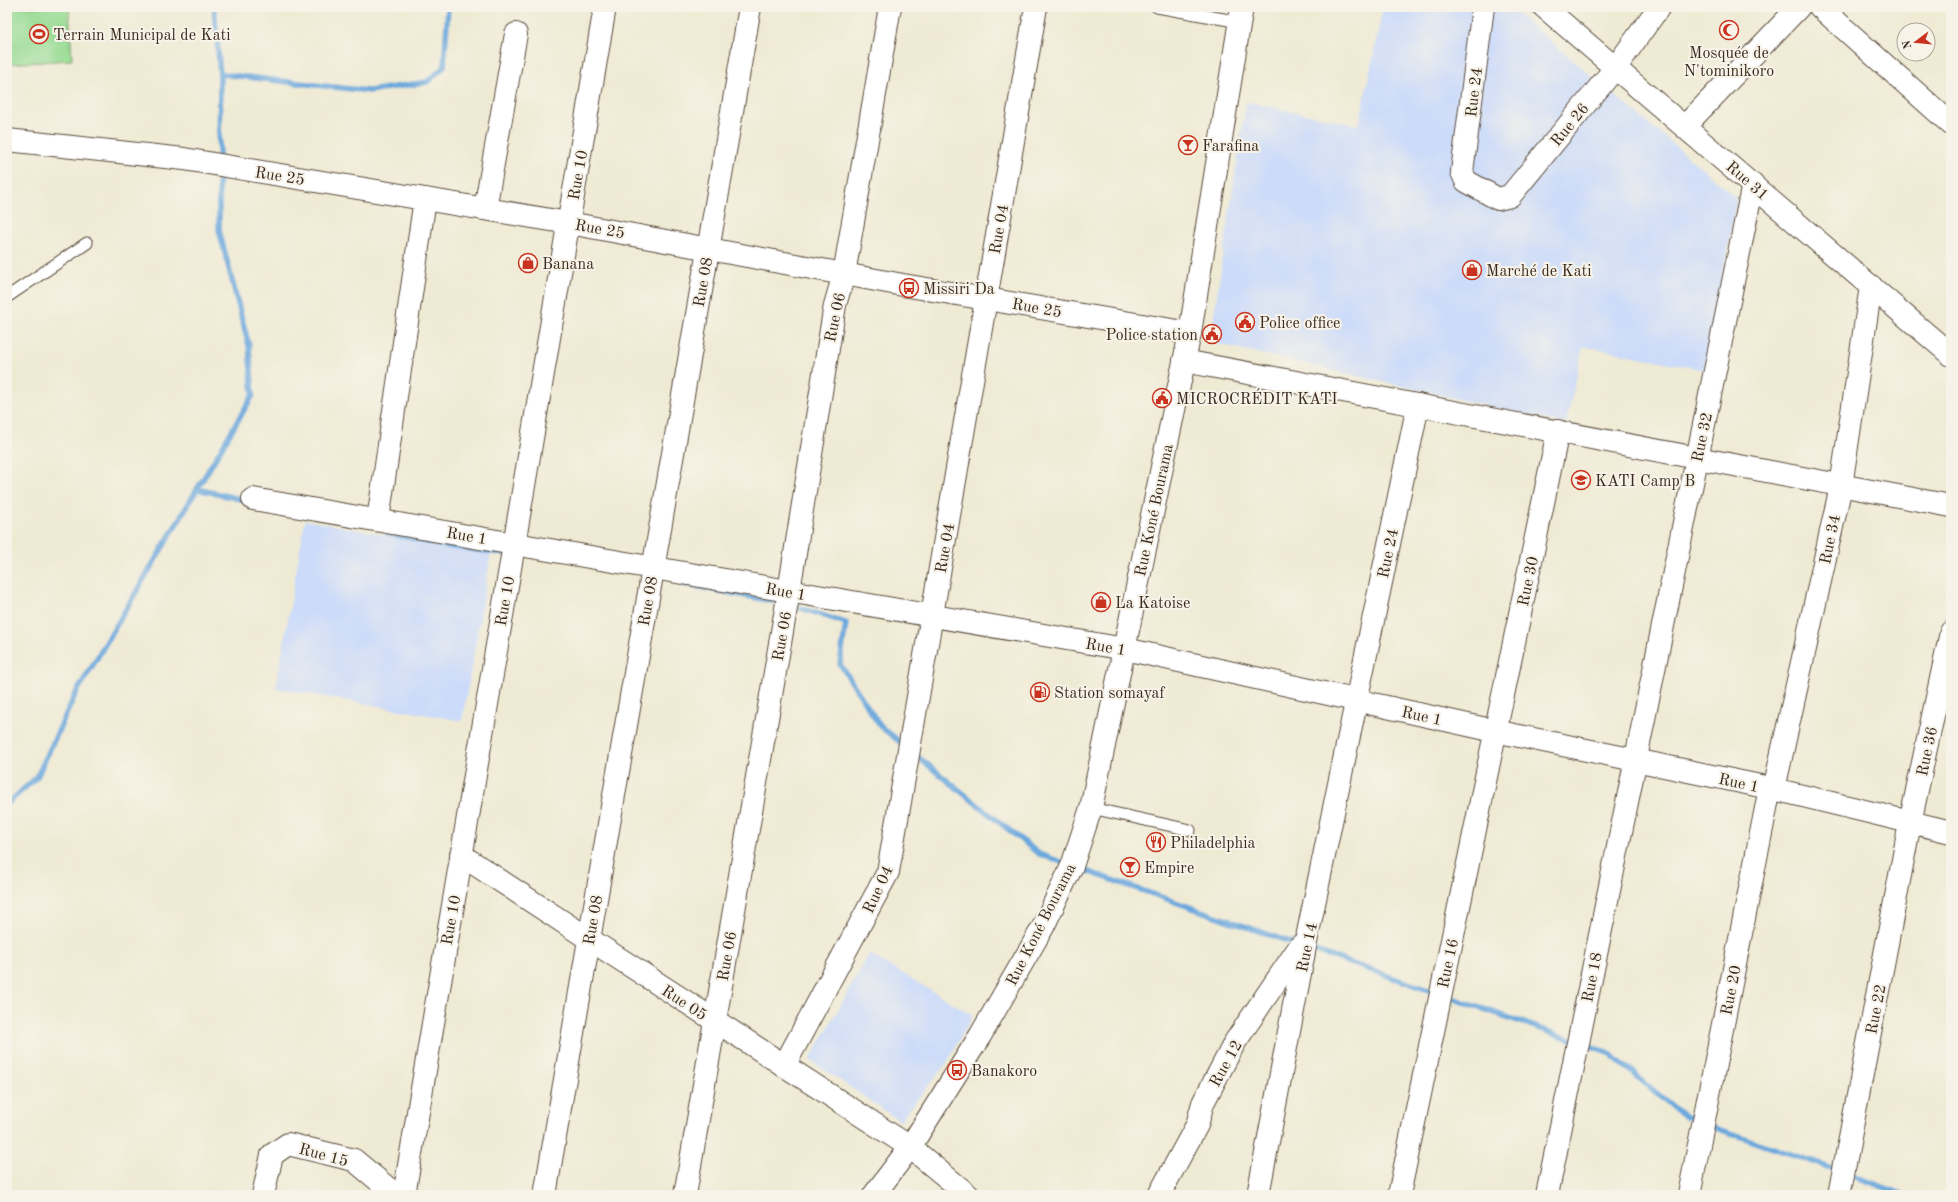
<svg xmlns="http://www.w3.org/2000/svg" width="1958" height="1202" font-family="'Old Standard TT',serif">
  <rect width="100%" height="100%" fill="#f7f3e8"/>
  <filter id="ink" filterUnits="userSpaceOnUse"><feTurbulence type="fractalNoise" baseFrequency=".025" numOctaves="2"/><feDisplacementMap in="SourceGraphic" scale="8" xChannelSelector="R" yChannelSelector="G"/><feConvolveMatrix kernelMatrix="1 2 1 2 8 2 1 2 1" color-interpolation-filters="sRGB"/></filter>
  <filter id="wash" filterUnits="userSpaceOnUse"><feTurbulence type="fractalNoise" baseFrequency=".012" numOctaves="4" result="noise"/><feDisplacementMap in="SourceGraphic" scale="16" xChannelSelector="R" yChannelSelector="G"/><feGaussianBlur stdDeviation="0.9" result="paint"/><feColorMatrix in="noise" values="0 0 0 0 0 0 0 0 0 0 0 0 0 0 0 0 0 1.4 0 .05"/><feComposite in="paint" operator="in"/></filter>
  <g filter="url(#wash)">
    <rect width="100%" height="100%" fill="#efead3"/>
    <!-- built -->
    <g fill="#ccdbf9">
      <path d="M1383 7H1510L1737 198 1705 370 1583 346 1566 424 1210 342 1246 102 1359 125Z"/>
      <path d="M305 520 491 554 462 721 276 688Z"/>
      <path d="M869 954 973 1015 946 1064 900 1121 810 1060Z"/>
    </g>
    <!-- green -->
    <path fill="#96db93" stroke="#688258" d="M7 7H69L72 60 7 64Z"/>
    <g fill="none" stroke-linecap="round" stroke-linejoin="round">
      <!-- stream -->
      <g stroke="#6ca8dd" stroke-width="5.5">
        <path d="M214 7 220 74 219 160"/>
        <path d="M220 74 369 91 427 82 444 67 448 7"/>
        <path d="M197 489 249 501"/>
        <path d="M388 533 446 546 507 554"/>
        <path d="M683 584 783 603"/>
        <path d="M791 605 846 623 840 664 880 726 905 746"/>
        <path d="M913 753 1039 854 1067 864"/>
        <path d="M7 804 37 777 75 695 253 395 249 346 219 230V169"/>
        <path d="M1075 867 1296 944"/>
        <path d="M1310 949 1437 993"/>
        <path d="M1446 996 1573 1040"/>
        <path d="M1582 1043 1608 1052 1685 1117 1699 1122"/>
        <path d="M1707 1125 1839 1171"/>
        <path d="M1847 1174 1905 1195"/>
      </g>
    </g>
  </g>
  <g filter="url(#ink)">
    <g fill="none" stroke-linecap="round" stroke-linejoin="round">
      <defs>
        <g id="service">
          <path d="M1157 7 1240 22"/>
          <path d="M7 297 87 243"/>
          <path d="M1091 808 1190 830"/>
        </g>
        <g id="minor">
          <path d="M1483 7 1462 172 1466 181 1498 199 1510 196 1616 67 1659 7"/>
          <path d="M1544 7 1951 355"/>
          <path d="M1820 7 1951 124"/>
          <path d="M1685 126 1799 7"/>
          <path d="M485 209 516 34"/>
          <path d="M1184 361 1951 506"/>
          <path d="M253 499 1125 649 1495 731 1770 788 1951 832"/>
          <path d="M378 520 425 199"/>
          <path d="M461 855 589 939 910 1147 968 1195"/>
          <path d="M784 1066 888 872 1036 7"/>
          <path d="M263 1195 272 1155 288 1144 354 1160 396 1195"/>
          <path d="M404 1195 605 7"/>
          <path d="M545 1195 750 7"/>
          <path d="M685 1195 789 591 835 305 844 274 890 7"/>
          <path d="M1159 1195 1197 1125 1203 1103 1235 1042 1300 946 1304 943"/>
          <path d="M1258 1195 1305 947 1418 405"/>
          <path d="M1399 1195 1558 431"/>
          <path d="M1547 1195 1753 184"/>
          <path d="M1689 1195 1770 788 1774 789 1841 486 1871 286"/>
          <path d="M1839 1195 1910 823 1951 632"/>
        </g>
        <path id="tertiary" d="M7 140 184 159 569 223 903 285 1190 333"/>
        <path id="trunk" d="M874 1195 910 1147 980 1036 1043 927 1072 866 1091 808 1190 333 1242 7"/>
      </defs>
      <!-- service casing -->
      <use href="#service" stroke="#564739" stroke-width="13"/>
      <!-- minor casing -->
      <use href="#minor" stroke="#564739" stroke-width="24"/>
      <!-- tertiary casing -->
      <use href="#tertiary" stroke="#564739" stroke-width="24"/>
      <!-- trunk casing -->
      <use href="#trunk" stroke="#564739" stroke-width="24"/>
      <!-- service -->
      <use href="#service" stroke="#fff" stroke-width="11"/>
      <!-- minor -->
      <use href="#minor" stroke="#fff" stroke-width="22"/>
      <!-- tertiary -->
      <use href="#tertiary" stroke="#fff" stroke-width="22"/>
      <!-- trunk -->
      <use href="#trunk" stroke="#fff" stroke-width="22"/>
    </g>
  </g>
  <!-- icons -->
  <defs>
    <symbol id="mosque-ring" viewBox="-11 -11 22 22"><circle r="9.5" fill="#f7f3e8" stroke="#c8321e" stroke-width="1.5"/><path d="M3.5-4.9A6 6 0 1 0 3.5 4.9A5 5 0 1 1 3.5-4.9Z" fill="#c8321e"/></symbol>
    <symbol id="stadium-ring" viewBox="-11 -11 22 22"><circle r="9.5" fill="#f7f3e8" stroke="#c8321e" stroke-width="1.5"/><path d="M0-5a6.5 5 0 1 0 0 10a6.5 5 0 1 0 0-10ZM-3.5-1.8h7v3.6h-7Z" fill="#c8321e"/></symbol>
    <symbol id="bar-ring" viewBox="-11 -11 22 22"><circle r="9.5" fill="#f7f3e8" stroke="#c8321e" stroke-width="1.5"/><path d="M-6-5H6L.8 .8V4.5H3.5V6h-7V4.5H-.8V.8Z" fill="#c8321e"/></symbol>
    <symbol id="shop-ring" viewBox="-11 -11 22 22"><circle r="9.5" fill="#f7f3e8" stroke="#c8321e" stroke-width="1.5"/><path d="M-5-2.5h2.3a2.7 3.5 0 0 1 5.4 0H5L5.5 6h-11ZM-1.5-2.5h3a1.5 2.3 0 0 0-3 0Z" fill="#c8321e"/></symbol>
    <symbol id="bus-ring" viewBox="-11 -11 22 22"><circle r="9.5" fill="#f7f3e8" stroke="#c8321e" stroke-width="1.5"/><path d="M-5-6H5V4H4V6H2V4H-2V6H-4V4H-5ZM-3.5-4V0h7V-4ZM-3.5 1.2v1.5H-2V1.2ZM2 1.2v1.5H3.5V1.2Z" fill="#c8321e"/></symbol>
    <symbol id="civic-ring" viewBox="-11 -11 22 22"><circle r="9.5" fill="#f7f3e8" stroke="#c8321e" stroke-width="1.5"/><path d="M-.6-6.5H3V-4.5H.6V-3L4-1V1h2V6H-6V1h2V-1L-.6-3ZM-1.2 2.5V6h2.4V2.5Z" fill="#c8321e"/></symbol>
    <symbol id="school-ring" viewBox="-11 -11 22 22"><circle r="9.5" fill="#f7f3e8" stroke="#c8321e" stroke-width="1.5"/><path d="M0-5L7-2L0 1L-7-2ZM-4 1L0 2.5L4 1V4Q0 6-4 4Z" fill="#c8321e"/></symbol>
    <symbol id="fuel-ring" viewBox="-11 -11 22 22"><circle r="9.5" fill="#f7f3e8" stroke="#c8321e" stroke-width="1.5"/><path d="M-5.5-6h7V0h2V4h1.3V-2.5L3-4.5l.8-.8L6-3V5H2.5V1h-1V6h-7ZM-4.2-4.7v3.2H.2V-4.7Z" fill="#c8321e"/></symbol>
    <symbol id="restaurant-ring" viewBox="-11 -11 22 22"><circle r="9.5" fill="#f7f3e8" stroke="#c8321e" stroke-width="1.5"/><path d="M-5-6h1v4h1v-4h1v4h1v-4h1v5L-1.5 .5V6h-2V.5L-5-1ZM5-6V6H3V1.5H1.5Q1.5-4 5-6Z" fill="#c8321e"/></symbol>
  </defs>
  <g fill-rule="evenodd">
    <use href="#mosque-ring" x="1718" y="19" width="22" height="22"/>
    <use href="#stadium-ring" x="28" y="23" width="22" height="22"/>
    <use href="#bar-ring" x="1177" y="134" width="22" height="22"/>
    <use href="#shop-ring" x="517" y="252" width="22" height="22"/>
    <use href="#shop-ring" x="1461" y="259" width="22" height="22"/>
    <use href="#bus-ring" x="898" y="277" width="22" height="22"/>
    <use href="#civic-ring" x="1234" y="311" width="22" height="22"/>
    <use href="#civic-ring" x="1201" y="323" width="22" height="22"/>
    <use href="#civic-ring" x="1151" y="387" width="22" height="22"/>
    <use href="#school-ring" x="1570" y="469" width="22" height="22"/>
    <use href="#shop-ring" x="1090" y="591" width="22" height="22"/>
    <use href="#fuel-ring" x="1029" y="681" width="22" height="22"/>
    <use href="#restaurant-ring" x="1145" y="831" width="22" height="22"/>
    <use href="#bar-ring" x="1119" y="856" width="22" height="22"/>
    <use href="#bus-ring" x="946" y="1059" width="22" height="22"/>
  </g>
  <g text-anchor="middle" stroke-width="4" stroke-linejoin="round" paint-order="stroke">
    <!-- poi labels -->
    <g font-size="16" fill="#3b2a1e" stroke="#f7f3e8" text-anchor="start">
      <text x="53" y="40">Terrain Municipal de Kati</text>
      <text x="1729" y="58" text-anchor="middle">Mosquée de<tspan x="1729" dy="18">N'tominikoro</tspan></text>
      <text x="1202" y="151">Farafina</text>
      <text x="542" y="269">Banana</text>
      <text x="1486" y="276">Marché de Kati</text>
      <text x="923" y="294">Missiri Da</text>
      <text x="1259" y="328">Police office</text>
      <text x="1198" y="340" text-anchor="end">Police station</text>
      <text x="1176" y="404">MICROCRÉDIT KATI</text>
      <text x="1595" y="486">KATI Camp B</text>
      <text x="1115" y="608">La Katoise</text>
      <text x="1054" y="698">Station somayaf</text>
      <text x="1170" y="848">Philadelphia</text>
      <text x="1144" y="873">Empire</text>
      <text x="971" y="1076">Banakoro</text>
    </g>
    <!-- street labels -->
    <g font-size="16" fill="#3b2a1e" stroke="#f7f3e8">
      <text transform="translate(1473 92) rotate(-83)" y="6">Rue 24</text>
      <text transform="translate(1569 124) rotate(-51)" y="6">Rue 26</text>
      <text transform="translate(280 175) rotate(9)" y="6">Rue 25</text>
      <text transform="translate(577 175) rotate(-80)" y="6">Rue 10</text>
      <text transform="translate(1748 180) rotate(41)" y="6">Rue 31</text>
      <text transform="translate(600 228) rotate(10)" y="6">Rue 25</text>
      <text transform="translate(998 229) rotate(-80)" y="6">Rue 04</text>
      <text transform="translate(702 282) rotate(-80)" y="6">Rue 08</text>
      <text transform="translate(1037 307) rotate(10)" y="6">Rue 25</text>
      <text transform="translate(834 317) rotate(-78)" y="6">Rue 06</text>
      <text transform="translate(1701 437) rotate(-78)" y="6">Rue 32</text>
      <text transform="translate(1153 510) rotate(-78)" y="6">Rue Koné Bourama</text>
      <text transform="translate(467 535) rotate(10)" y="6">Rue 1</text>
      <text transform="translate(1829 539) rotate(-78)" y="6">Rue 34</text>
      <text transform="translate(944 548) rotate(-80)" y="6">Rue 04</text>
      <text transform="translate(1387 553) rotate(-78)" y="6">Rue 24</text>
      <text transform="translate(1527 581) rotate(-78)" y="6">Rue 30</text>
      <text transform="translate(786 591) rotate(10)" y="6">Rue 1</text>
      <text transform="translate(504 601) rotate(-80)" y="6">Rue 10</text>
      <text transform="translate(647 601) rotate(-80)" y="6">Rue 08</text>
      <text transform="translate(781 636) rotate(-80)" y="6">Rue 06</text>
      <text transform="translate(1106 646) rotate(10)" y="6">Rue 1</text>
      <text transform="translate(1422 715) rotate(12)" y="6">Rue 1</text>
      <text transform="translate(1926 751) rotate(-78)" y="6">Rue 36</text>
      <text transform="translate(1739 782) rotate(12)" y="6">Rue 1</text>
      <text transform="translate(877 889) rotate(-65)" y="6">Rue 04</text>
      <text transform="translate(450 920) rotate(-80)" y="6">Rue 10</text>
      <text transform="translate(592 920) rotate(-80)" y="6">Rue 08</text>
      <text transform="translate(1040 924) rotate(-63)" y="6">Rue Koné Bourama</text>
      <text transform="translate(1306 947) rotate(-78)" y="6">Rue 14</text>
      <text transform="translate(726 956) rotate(-80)" y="6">Rue 06</text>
      <text transform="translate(1447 963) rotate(-78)" y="6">Rue 16</text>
      <text transform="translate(1591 977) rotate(-79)" y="6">Rue 18</text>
      <text transform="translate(1730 990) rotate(-79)" y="6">Rue 20</text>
      <text transform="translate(685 1002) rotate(33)" y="6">Rue 05</text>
      <text transform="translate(1875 1009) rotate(-79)" y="6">Rue 22</text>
      <text transform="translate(1225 1063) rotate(-61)" y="6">Rue 12</text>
      <text transform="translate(324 1154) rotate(15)" y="6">Rue 15</text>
    </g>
  </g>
  <!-- margin -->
  <rect width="1958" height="1202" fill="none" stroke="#f7f3e8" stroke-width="24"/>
  <!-- north arrow -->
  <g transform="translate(1916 42) rotate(254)"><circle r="19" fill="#f7f3e8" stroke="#aca397"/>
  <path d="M0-3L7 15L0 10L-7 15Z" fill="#c8321e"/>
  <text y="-6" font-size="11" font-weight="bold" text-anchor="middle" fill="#3b2a1e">N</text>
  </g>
</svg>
